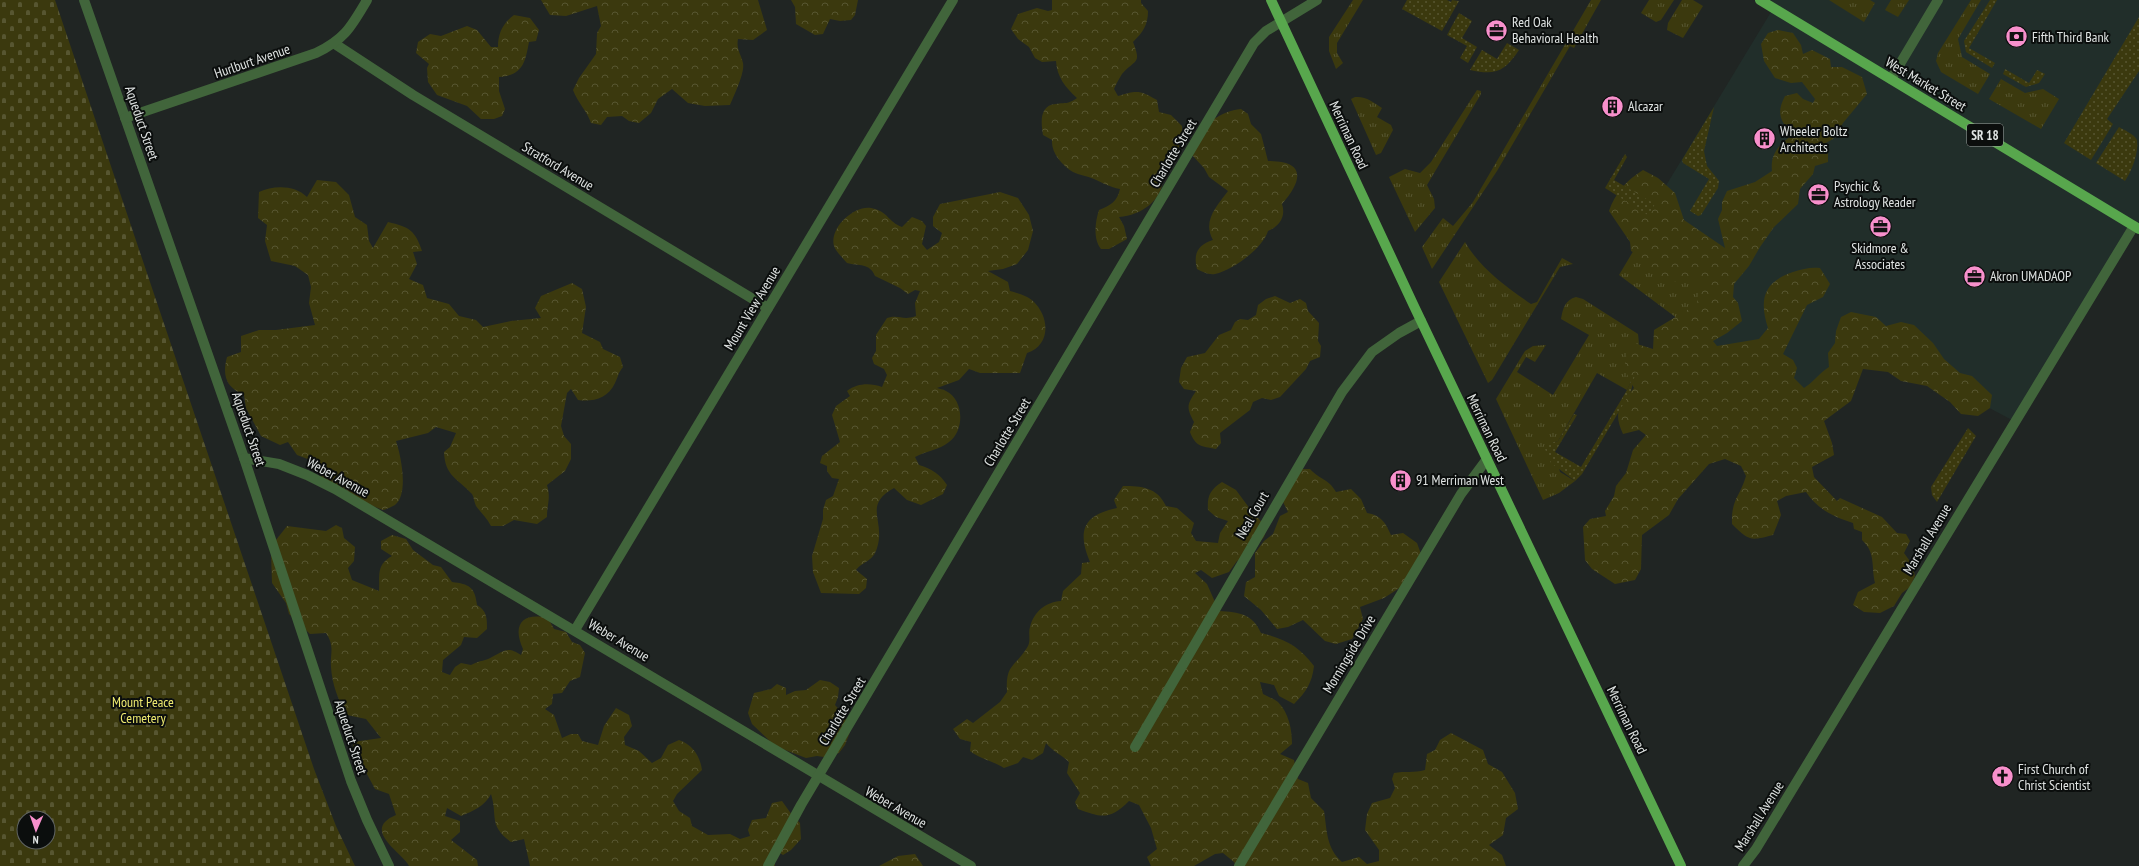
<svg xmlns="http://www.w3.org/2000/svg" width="2139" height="866" font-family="'PT Sans Narrow',sans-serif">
  <defs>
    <pattern id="grass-tufts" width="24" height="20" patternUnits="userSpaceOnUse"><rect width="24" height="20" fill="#3b390e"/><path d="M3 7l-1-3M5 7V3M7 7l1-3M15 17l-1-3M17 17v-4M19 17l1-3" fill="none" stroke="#575631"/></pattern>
    <pattern id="forest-crowns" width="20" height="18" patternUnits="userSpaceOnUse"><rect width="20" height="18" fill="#3b390e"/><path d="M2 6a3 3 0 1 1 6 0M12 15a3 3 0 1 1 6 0" fill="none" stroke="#575631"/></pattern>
    <pattern id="cemetery-stones" width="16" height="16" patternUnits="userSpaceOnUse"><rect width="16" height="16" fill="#3b390e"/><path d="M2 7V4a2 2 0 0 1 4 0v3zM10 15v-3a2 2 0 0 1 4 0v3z" fill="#575631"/></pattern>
    <pattern id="garden-dots" width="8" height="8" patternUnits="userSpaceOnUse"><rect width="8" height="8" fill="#3b390e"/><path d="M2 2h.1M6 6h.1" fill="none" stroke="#575631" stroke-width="1.8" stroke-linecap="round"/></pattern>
  </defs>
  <rect width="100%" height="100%" fill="#202523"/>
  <!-- built -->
  <g fill="#212e2a">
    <path d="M1760 0H2139V229Z"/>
    <path d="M1771 12 2130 226 2012 420 1859 339 1816 417 1689 345 1650 212Z"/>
  </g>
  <!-- grass -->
  <g fill="url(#grass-tufts)">
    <path d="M1353 0H1363L1337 43V53L1343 63 1336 69 1329 51V37Z"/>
    <path d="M1591 0H1601L1574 48 1570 46 1497 171 1432 269 1422 247 1443 218 1453 226 1473 202Z"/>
    <path d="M1649 0H1674L1661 20 1656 22 1641 13Z"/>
    <path d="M1682 0H1693L1703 6 1683 38 1667 30 1668 23Z"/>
    <path d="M1829 0H1870L1875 3 1864 22Z"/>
    <path d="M1891 0H1909L1898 17 1885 10Z"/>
    <path d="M1971 0H1981L1958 39 1962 57 1990 74 1978 94 1941 72 1936 61 1938 53Z"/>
    <path d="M2001 79 2025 93 2043 89 2059 99 2041 129 1989 99Z"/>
    <path d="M1477 90 1481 91V94L1427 185 1434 199 1435 208 1415 232 1389 177 1405 169 1420 173 1431 162Z"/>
    <path d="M1355 97C1366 96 1373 102 1382 108L1377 117 1391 125 1393 130 1381 153 1376 155 1351 99Z"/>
    <path d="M1673 210 1720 258 1696 316 1678 319 1619 275 1653 218Z"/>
    <path d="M1465 242C1480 268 1506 287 1531 304L1537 302 1562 258 1573 264 1560 267 1492 380 1488 383 1439 282Z"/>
    <path d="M1576 297 1583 299 1638 334C1641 357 1637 369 1627 390L1597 373 1558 441 1552 443 1560 472 1575 481 1559 493 1543 500 1496 399 1525 351 1533 346 1546 345 1535 362 1526 357 1517 372 1553 395 1589 335 1561 319C1563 308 1565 300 1576 297Z"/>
  </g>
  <!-- forest -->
  <g fill="url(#forest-crowns)">
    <path d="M541 0H758L767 30 753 40 738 39C736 49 741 54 743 63 745 73 734 95 730 105L705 106 688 103 672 89 658 99 651 113 639 123 629 121 622 116 607 117 601 125 591 123C587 111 578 103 573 90L579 78 596 54 597 33 601 26 597 6 566 16 550 15Z"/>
    <path d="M791 0H858L855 15 851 20 840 21 830 19 823 34 815 35 796 24 795 7Z"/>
    <path d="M1052 0H1141V3L1148 11C1148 25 1143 32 1133 42 1142 65 1135 59 1122 74 1119 79 1116 84 1114 89L1118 96C1137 90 1140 90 1157 100L1159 112 1171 115 1182 126C1183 149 1177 152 1160 166 1171 193 1146 215 1119 217L1124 226 1127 239 1109 249H1101C1093 239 1095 222 1099 210 1111 205 1117 202 1120 189 1110 187 1103 183 1094 179 1087 176 1079 175 1073 172 1062 165 1051 153 1052 140L1043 135C1041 123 1039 105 1056 104 1066 102 1067 105 1077 98 1065 87 1057 77 1056 61L1042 62 1035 58 1029 47 1018 39 1011 29 1018 14 1037 8 1048 11 1052 10Z"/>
    <path d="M514 15 530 18 539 30 536 41 529 42C525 63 523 75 499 77V91L505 109 502 116 494 119H481L467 106 437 95 428 82 427 68 429 64 416 53 418 42 430 34 441 36 467 26 477 30 491 47H498C498 33 503 23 514 15Z"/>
    <path d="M1778 30 1793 33 1801 45 1803 54 1812 50 1830 59 1831 67H1842L1862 77 1867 94 1843 123 1833 139 1824 144 1828 149V162L1815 166 1813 174 1800 189 1798 204 1774 227 1760 247 1749 266 1734 284 1733 297 1738 303 1742 321 1727 333 1713 341 1717 346 1759 339 1768 328C1759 300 1763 282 1793 272 1803 269 1810 267 1820 268L1830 284 1823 297 1807 305 1783 354 1793 360 1797 368 1794 378 1804 388C1814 382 1819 373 1829 367L1828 353 1835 343 1836 331 1841 317 1851 312 1876 317 1886 326 1901 322 1914 325 1933 343 1944 359 1960 373 1972 376 1992 395 1990 408 1978 416 1961 414 1950 402 1927 386 1901 381 1888 372 1863 369 1851 401 1824 421 1832 443 1834 455 1812 467 1814 477 1837 501 1840 498 1882 517 1897 533 1906 534 1910 541 1904 553 1912 564 1915 576 1910 587 1902 593 1894 606 1880 613 1864 612 1853 605 1858 592 1875 583C1871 566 1876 553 1862 540V532L1854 529 1853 523C1834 517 1817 509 1806 492L1786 496 1777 501 1781 515 1773 535C1750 541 1749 541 1732 524 1731 499 1740 497 1746 476L1741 466 1725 459 1709 464 1678 499 1669 515 1642 535 1641 569 1635 580 1615 584 1592 569 1585 560 1583 527 1590 519 1606 516 1605 511 1614 496 1616 486 1626 473 1633 450 1646 435 1639 430 1623 434C1613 413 1619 405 1634 388 1624 370 1620 361 1634 343L1653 349 1654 330 1697 304 1698 295 1706 279 1693 277 1682 283 1660 278 1640 256 1631 251 1630 242 1609 211C1615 193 1627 180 1643 170L1658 178 1675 193 1684 220 1725 248 1718 219 1722 210V202L1727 191 1755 182 1772 171C1770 154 1779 144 1793 135 1780 121 1776 113 1785 96L1797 93 1803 99 1813 103 1815 99 1802 82 1791 83 1775 78 1764 61 1761 44 1768 33Z"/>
    <path d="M1241 109 1248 114 1251 124 1261 134 1268 161C1307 161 1302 181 1282 204 1286 216 1280 226 1268 231 1263 248 1233 270 1215 274 1208 275 1203 272 1197 269 1193 253 1198 245 1213 240 1202 221 1217 206 1228 191L1209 177 1204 168 1192 155 1190 141C1203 125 1221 111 1241 109Z"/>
    <path d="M317 180 336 182 349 195 355 217 367 225 369 241 373 248 388 222C409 227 415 230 422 251L413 252 417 264 409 279 423 285 427 298 449 304 459 316 476 320 483 327 511 321 541 318 535 308 541 296 572 283 582 289 586 307 582 333 600 342 603 349 620 357 623 367C618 373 618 377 615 383 608 399 592 402 578 400L571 389 567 393 561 426 564 436 571 444V459L565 471 547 485C551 499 547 503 547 517L537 524 514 520 503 526H491C487 518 481 513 476 506 474 502 474 497 472 494 457 478 445 476 444 452L450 447 456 433 436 427 428 433 396 441C401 456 409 494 395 505 391 507 387 509 383 510L368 504 342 487 326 481 317 472 313 461 297 455 288 442 280 445 261 436 246 408 244 395C226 387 222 376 227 357L241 352V336L259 330H276L315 325 309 303 311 287 308 275 295 266 271 261 265 241 267 225 258 218 259 192C274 185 295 185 307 197Z"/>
    <path d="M1000 192 1018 198 1029 215 1033 231 1028 250 1017 264 1003 269 988 271 1008 282 1010 291C1017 293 1028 296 1033 301 1050 317 1051 345 1027 353L1020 373H980L969 369 959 380 937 388C939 389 943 389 946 391 964 400 965 430 949 442 939 450 926 451 915 457L919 465C932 469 940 474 947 485L943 494 921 505 907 500 894 488C862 506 886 520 877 548 873 562 863 561 856 570L867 579 866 588 859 594 821 593 813 572 812 556 823 519V510L826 500 833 496 839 479 832 478 827 471V466L820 463 822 456 840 442 832 415 836 406 850 396 847 391C858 383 870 383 882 387L887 375 884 369 874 364 872 358 876 351V335L887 318C899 314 902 321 916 316L915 303 920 291 915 290 908 294 900 288 875 276C870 263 859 266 847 263 843 258 836 252 834 246 829 228 854 205 871 208 888 211 888 222 902 227L912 217 922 221 926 226 922 244 927 250 939 242 942 233 933 226V217L940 204Z"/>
    <path d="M1275 296 1290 303 1300 299 1306 303 1308 311 1319 323 1318 341 1321 346 1320 357 1310 361 1306 369 1280 397 1271 400 1262 398 1253 402 1250 410 1220 433 1221 443 1216 449C1201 446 1196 447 1190 432L1194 422C1186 407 1187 405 1196 391L1184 389 1179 382 1181 368 1187 357 1205 353 1219 335 1231 330 1235 322 1240 319 1248 320 1256 315 1258 305 1266 299Z"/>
    <path d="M1302 469H1310C1320 480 1328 478 1336 492L1351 489 1361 499 1367 513C1381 515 1385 522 1391 535L1403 533 1417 543 1421 554 1401 587 1384 598 1360 607 1363 619 1352 639 1336 644 1325 641 1303 620 1288 627 1277 629 1261 610 1244 596 1246 582 1255 577V553L1264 541 1273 534 1280 516 1288 512 1282 500Z"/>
    <path d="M1222 482 1236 490 1250 509 1267 528 1264 537 1250 554 1237 561 1229 572 1212 578 1201 570 1195 573 1207 584 1219 611C1239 612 1253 614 1261 633 1285 639 1299 646 1314 666 1312 683 1306 692 1294 704L1279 696 1274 685 1260 682 1263 694C1268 697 1274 699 1278 702 1289 713 1292 730 1292 744L1280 754 1294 760 1298 779 1308 783 1311 798 1324 811C1327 830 1326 848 1342 862L1359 857 1367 864 1379 861V850L1365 830 1367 814 1372 803 1390 798 1395 788 1392 779 1394 773C1405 771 1414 773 1425 770L1427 754 1435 750 1440 740 1451 733 1483 750 1488 764 1502 772 1515 793 1518 809 1506 818 1503 835 1489 845 1502 855 1506 866H1236L1234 862 1223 853 1215 854 1194 866H1151L1147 857 1157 849 1151 828 1139 805 1129 801C1110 820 1102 818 1078 809L1075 802 1080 793 1067 773 1069 762C1062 755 1052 751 1046 743L1043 753 1032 760 1023 757 1018 763 1004 768C993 761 980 759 970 751L971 742 960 739 953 729 967 719 973 723 1000 702 1007 692C1005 663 1016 667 1028 646 1031 640 1028 633 1030 627 1034 612 1045 602 1061 601L1063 591 1081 574 1082 563 1090 562C1077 531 1083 515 1117 508L1114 500 1123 486C1141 486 1157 487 1166 506L1177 508 1194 523 1191 533 1196 541 1218 543 1220 533 1228 521 1216 517 1208 510C1207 496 1210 490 1222 482Z"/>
    <path d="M336 525 342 528 344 538 355 547 354 561 348 568 352 580 379 591C380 575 376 565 392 556L381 549V541L392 535 406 539 413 550 433 565 441 567 452 582C469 584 475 587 477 605 487 611 487 618 487 629L477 638 464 637 461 645 443 660 442 672 450 675 455 667 461 663 471 665C480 660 486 661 492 657 505 651 507 646 521 655L523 649C512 625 522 612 548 618L554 629 566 632 572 642 580 645 585 653 580 677 570 681 562 693 553 694 552 704 545 709 554 715 562 738 571 734H578L582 741 598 745 604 726 616 708 629 715 632 726 624 737 625 745 639 751 652 763 661 758 668 745 679 740C693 745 700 756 702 770L677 794 673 801 679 811 690 818 692 826 708 835 730 834 740 839 750 836 748 830 752 820 766 818 772 803 782 801 792 815 800 823 801 839 791 850 783 855 774 849 775 866H530L524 839 511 842C488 825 498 817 491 794 485 806 473 811 461 816L447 808 445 816 460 821V832L451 840 477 860 478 866H409C403 853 360 830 396 815L389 794 375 789 353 748V742L381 738 366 719 347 715C338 700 332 684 331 667 330 652 335 647 326 633L310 634 289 614 286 603 272 583 271 553 276 540 287 526 326 531Z"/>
    <path d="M820 680 830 682 839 688 838 697 835 705 845 716 850 732 845 745 839 753 824 757 817 756 806 758 775 746 752 724 748 713 754 693 771 689 777 684 786 688V695L795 691 806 690Z"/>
    <path d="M915 854 923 866H879L898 856Z"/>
  </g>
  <!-- cemetery -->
  <path fill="url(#cemetery-stones)" fill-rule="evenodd" d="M0 0H55L314 769 336 826 355 866H0ZM24 818H48V842H24Z"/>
  <!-- garden -->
  <g fill="url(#garden-dots)">
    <path d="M1407 0H1447L1451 2 1452 0 1459 1 1442 31 1402 9Z"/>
    <path d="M1990 0H1997L1969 48 1995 63 1992 68 1966 52 1964 41Z"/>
    <path d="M1459 13 1472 21 1462 38 1477 47 1468 63 1460 58 1467 46 1447 35Z"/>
    <path d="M2139 17V71L2107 119 2113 124 2091 160 2064 143Z"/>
    <path d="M1507 43 1519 50C1505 71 1496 76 1470 70L1482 50 1497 59Z"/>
    <path d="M2005 69 2029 83 2037 70 2045 74 2039 83 2026 87 2003 74Z"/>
    <path d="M1714 107 1704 151 1707 166 1719 181 1718 188 1701 215 1698 216 1690 211 1709 179 1683 163 1682 160Z"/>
    <path d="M2119 127C2124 130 2134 134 2137 140 2139 152 2132 171 2125 181L2096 163Z"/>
    <path d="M1625 154 1627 157 1614 180 1655 204 1648 215 1605 188Z"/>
    <path d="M1636 370 1631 391 1582 474 1575 481 1551 463 1545 449 1546 444 1558 441 1574 414 1577 415 1555 452 1581 467 1627 390Z"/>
    <path d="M1968 428 1976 436 1937 502 1932 495 1931 487Z"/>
  </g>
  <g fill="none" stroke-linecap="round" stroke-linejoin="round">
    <!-- minor -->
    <g stroke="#41653b" stroke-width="10">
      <path d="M84 0 244 458 351 781 367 820 389 866"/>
      <path d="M335 44 413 95 768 308"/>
      <path d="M1891 79 1938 0"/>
      <path d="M125 118 316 53C345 39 351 27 367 0"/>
      <path d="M244 458 279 464 307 475 335 489 971 866"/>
      <path d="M575 630 953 0"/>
      <path d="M1135 747 1342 392 1372 352 1399 333 1421 321"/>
      <path d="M768 866 801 805 1254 43 1266 31 1317 0"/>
      <path d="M1239 866 1461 494 1487 459"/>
      <path d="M1743 866 1756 849 2134 226"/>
    </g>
    <!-- major -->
    <g stroke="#58a74d" stroke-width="10">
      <path d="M1271 0 1413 304 1681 866"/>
      <path d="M1760 0 2139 229"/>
    </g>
  </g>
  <!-- icons -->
  <defs>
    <symbol id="office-disc" viewBox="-11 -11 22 22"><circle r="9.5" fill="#f890cc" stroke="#0b0e0d"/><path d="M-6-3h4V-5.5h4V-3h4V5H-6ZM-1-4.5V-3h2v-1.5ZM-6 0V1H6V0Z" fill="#111"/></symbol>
    <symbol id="bank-disc" viewBox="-11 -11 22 22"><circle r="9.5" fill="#f890cc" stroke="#0b0e0d"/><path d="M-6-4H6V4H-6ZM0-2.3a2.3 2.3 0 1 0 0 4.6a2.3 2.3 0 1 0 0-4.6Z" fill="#111"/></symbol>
    <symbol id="building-disc" viewBox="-11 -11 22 22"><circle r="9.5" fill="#f890cc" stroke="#0b0e0d"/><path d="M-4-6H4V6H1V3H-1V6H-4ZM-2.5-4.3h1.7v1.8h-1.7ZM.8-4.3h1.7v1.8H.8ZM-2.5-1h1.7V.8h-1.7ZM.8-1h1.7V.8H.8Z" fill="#111"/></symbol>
    <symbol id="church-disc" viewBox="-11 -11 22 22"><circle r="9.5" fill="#f890cc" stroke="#0b0e0d"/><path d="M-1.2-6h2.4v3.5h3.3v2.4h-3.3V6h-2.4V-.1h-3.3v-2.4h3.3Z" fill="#111"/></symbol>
  </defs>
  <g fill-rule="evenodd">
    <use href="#office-disc" x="1484" y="18" width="25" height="25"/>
    <use href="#bank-disc" x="2004" y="24" width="25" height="25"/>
    <use href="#building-disc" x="1600" y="94" width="25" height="25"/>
    <use href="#building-disc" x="1752" y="126" width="25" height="25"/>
    <use href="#office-disc" x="1806" y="182" width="25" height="25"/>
    <use href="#office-disc" x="1868" y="214" width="25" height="25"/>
    <use href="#office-disc" x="1962" y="264" width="25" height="25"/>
    <use href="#building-disc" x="1388" y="468" width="25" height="25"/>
    <use href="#church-disc" x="1990" y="764" width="25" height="25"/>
  </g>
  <g text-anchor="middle" stroke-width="4" stroke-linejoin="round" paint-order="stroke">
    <!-- shield labels -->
    <rect fill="#0b0e0d" stroke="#a0a4a3" stroke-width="1" x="1967" y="124" width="36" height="22" rx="3"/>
    <g font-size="13" font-weight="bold" fill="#e0e4e3">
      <text x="1985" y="140">SR 18</text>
    </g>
    <!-- poi labels -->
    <g font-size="14" fill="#e0e4e3" stroke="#0b0e0d" text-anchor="start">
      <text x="1512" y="27">Red Oak<tspan x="1512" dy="16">Behavioral Health</tspan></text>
      <text x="2032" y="42">Fifth Third Bank</text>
      <text x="1628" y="111">Alcazar</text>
      <text x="1780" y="136">Wheeler Boltz<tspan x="1780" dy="16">Architects</tspan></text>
      <text x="1834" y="191">Psychic &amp;<tspan x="1834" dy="16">Astrology Reader</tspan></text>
      <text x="1880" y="253" text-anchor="middle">Skidmore &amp;<tspan x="1880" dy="16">Associates</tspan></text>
      <text x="1990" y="281">Akron UMADAOP</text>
      <text x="1416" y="485">91 Merriman West</text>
      <text x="2018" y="774">First Church of<tspan x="2018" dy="16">Christ Scientist</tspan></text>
    </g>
    <!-- street labels -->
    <g font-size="14" fill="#e0e4e3" stroke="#0b0e0d">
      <text transform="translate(252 61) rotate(-19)" y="5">Hurlburt Avenue</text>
      <text transform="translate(1926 84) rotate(31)" y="5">West Market Street</text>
      <text transform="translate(142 123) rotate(71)" y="5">Aqueduct Street</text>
      <text transform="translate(1349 135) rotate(65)" y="5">Merriman Road</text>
      <text transform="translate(1173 153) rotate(-59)" y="5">Charlotte Street</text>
      <text transform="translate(558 166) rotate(31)" y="5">Stratford Avenue</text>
      <text transform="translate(752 308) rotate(-59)" y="5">Mount View Avenue</text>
      <text transform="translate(1487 428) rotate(64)" y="5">Merriman Road</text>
      <text transform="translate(249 429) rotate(71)" y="5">Aqueduct Street</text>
      <text transform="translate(1007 432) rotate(-59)" y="5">Charlotte Street</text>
      <text transform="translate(338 477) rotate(28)" y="5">Weber Avenue</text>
      <text transform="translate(1252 515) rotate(-60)" y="5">Neal Court</text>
      <text transform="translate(1927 539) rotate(-59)" y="5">Marshall Avenue</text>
      <text transform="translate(619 640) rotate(31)" y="5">Weber Avenue</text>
      <text transform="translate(1349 654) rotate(-59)" y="5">Morningside Drive</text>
      <text transform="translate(842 711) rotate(-59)" y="5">Charlotte Street</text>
      <text transform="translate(1627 720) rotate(64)" y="5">Merriman Road</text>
      <text transform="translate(351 737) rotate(72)" y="5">Aqueduct Street</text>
      <text transform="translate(896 807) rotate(30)" y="5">Weber Avenue</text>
      <text transform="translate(1759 816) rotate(-58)" y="5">Marshall Avenue</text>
    </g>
    <!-- park labels -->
    <g font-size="14" fill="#eeea70" stroke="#0b0e0d">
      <text x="143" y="707">Mount Peace<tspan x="143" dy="16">Cemetery</tspan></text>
    </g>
  </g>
  <!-- north arrow -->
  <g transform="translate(36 830) rotate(182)"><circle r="19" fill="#0b0e0d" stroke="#606463"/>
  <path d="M0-3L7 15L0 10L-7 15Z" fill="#f890cc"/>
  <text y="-6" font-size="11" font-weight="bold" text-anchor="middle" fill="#e0e4e3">N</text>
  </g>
</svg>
